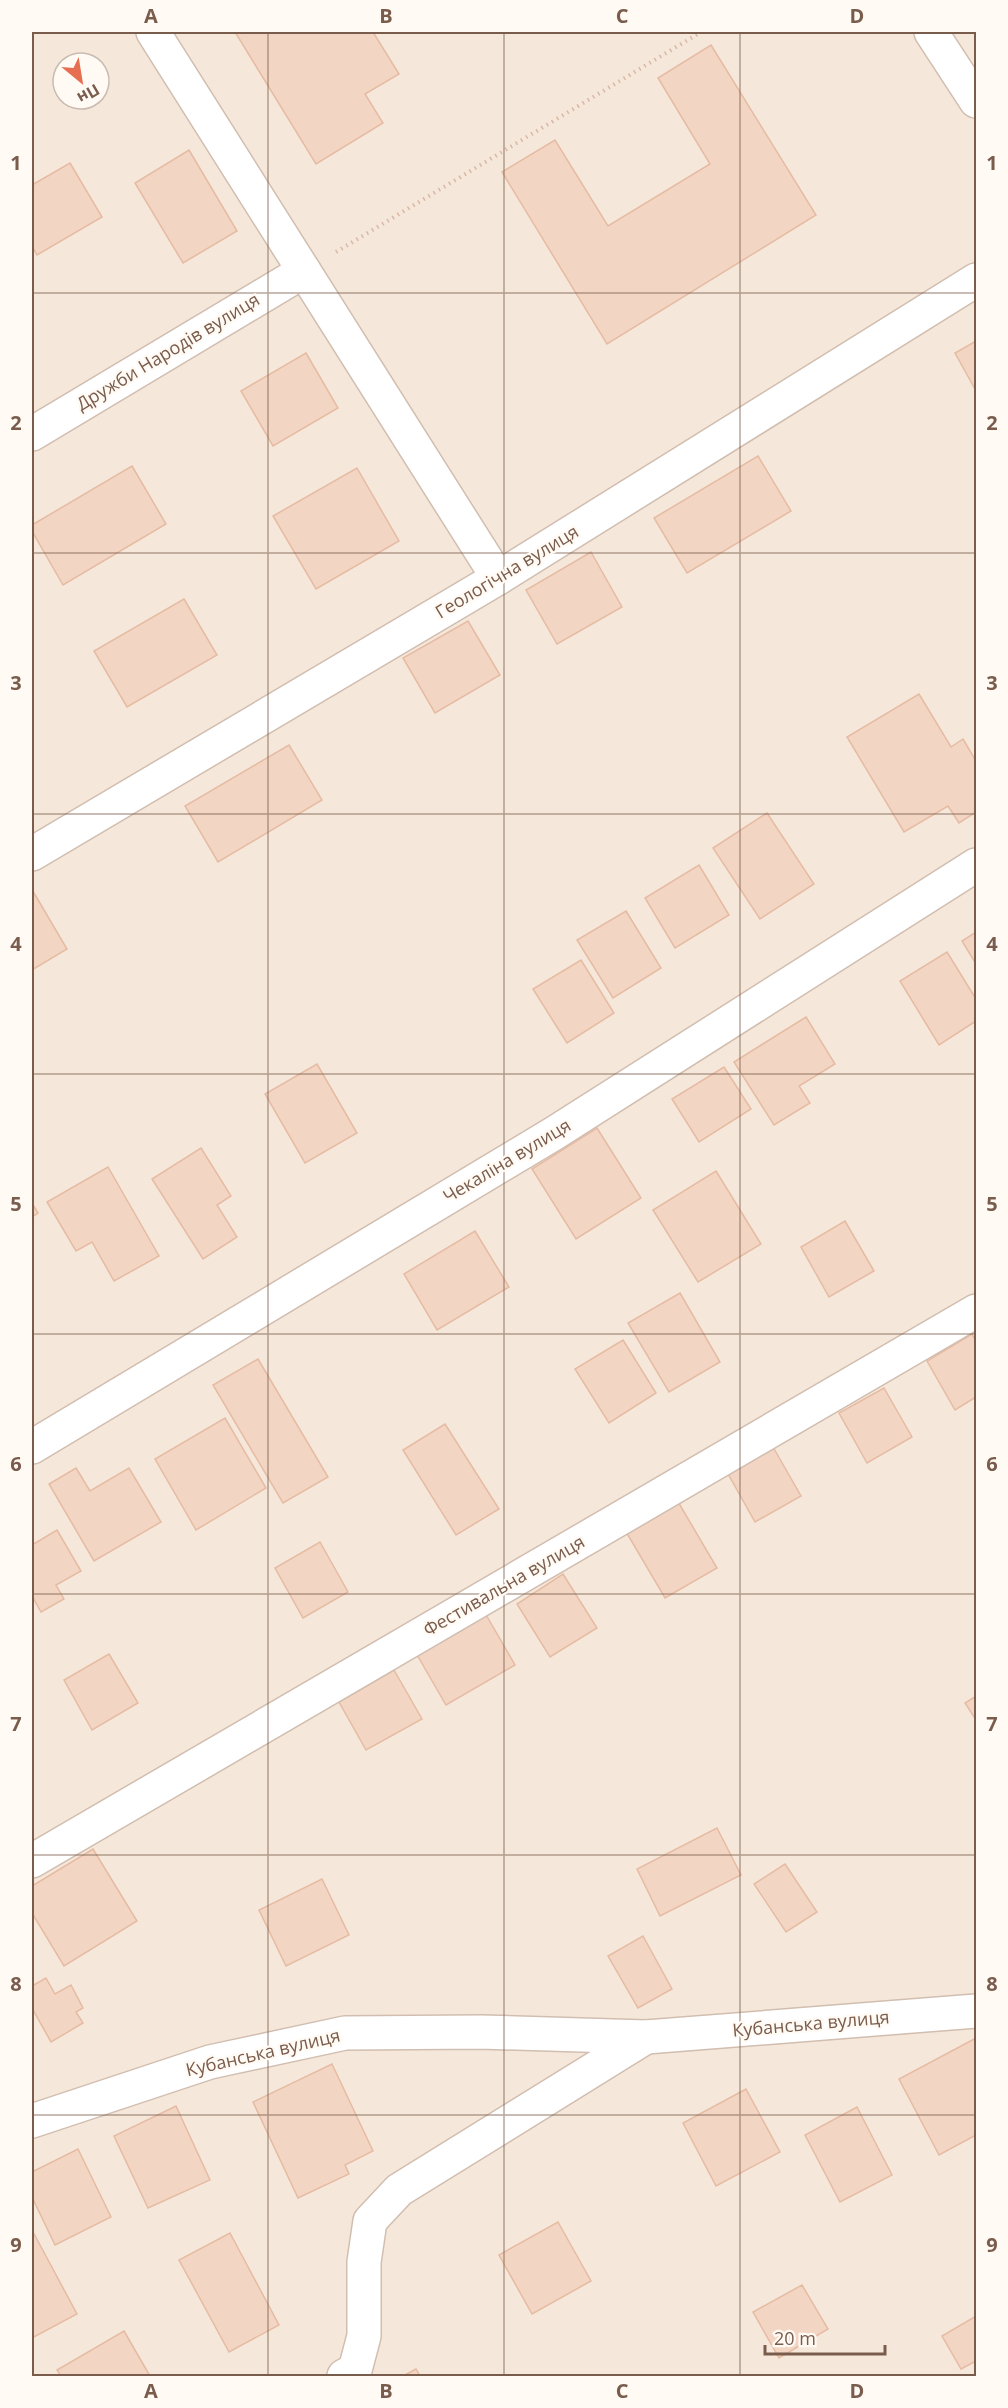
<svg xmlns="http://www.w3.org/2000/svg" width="1008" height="2408" font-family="'Open Sans',sans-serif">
  <rect width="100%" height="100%" fill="#fdf6ec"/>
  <!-- residential -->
  <path fill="#f5e8da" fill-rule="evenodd" d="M32 32H976V2376H32ZM63 63H99V99H63Z"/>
  <!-- building -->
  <g fill="#f3d5c3" stroke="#e6bba3" stroke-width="1.5">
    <path d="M235 32H373L399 74 365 94 383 123 316 164Z"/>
    <path d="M711 45 816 215 607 344 502 172 555 140 608 226 710 164 658 78Z"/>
    <path d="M189 150 237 231 183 263 135 183Z"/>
    <path d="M70 163 102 217 37 255 32 246V185Z"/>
    <path d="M976 341V391L955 353Z"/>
    <path d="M306 353 338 408 273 446 241 391Z"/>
    <path d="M758 456 791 511 687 573 654 518Z"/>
    <path d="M132 466 166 524 63 585 32 531V525Z"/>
    <path d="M357 468 399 541 316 589 273 516Z"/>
    <path d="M591 552 622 607 557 644 526 590Z"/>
    <path d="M184 599 217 655 127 707 94 651Z"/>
    <path d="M468 621 500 675 435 713 403 658Z"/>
    <path d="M919 694 951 747 963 739 976 761V812L959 823 948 806 904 832 847 737Z"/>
    <path d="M289 745 322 800 218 862 185 806Z"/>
    <path d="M767 813 814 884 760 919 713 848Z"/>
    <path d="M699 865 729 915 675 948 645 898Z"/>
    <path d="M34 893 67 949 32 970V895Z"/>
    <path d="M626 911 661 968 613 998 577 940Z"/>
    <path d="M976 932V964L962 941Z"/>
    <path d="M947 952 976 999V1021L939 1045 900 981Z"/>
    <path d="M581 960 614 1013 567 1043 533 989Z"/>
    <path d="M806 1017 835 1064 799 1086 810 1103 774 1125 734 1062Z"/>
    <path d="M317 1064 357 1133 305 1163 265 1094Z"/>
    <path d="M724 1067 751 1109 699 1142 672 1099Z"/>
    <path d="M597 1128 641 1198 576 1239 532 1169Z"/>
    <path d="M201 1148 231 1196 217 1205 237 1237 203 1259 152 1179Z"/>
    <path d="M108 1167 159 1256 114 1281 92 1242 76 1251 47 1202Z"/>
    <path d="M716 1171 761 1244 698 1282 653 1210Z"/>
    <path d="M32 1203 38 1213 32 1217Z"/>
    <path d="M845 1221 874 1271 829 1297 801 1247Z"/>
    <path d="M475 1231 509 1287 437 1330 404 1274Z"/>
    <path d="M680 1293 720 1362 669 1392 628 1323Z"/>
    <path d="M972 1334 976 1342V1397L955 1410 927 1361Z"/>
    <path d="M623 1340 656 1393 609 1423 575 1369Z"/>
    <path d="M258 1359 328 1477 283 1503 213 1385Z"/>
    <path d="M884 1388 912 1437 867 1463 839 1413Z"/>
    <path d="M225 1418 266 1488 196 1530 155 1459Z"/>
    <path d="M445 1424 499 1509 456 1535 403 1450Z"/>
    <path d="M773 1447 801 1496 755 1522 727 1472Z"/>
    <path d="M76 1468 90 1491 129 1468 161 1522 94 1561 49 1484Z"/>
    <path d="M677 1500 717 1568 665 1598 625 1530Z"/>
    <path d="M57 1530 81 1571 56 1585 64 1599 41 1612 32 1596V1545Z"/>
    <path d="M320 1542 348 1592 303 1618 275 1568Z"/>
    <path d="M563 1574 597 1628 550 1657 517 1604Z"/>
    <path d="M485 1613 515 1665 446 1705 416 1653Z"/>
    <path d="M109 1654 138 1703 92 1730 64 1680Z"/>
    <path d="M394 1670 422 1719 366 1750 339 1702Z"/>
    <path d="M976 1696V1720L965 1703Z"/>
    <path d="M717 1828 741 1875 660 1916 637 1869Z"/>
    <path d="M93 1849 137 1921 64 1966 32 1913V1886Z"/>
    <path d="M785 1864 817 1912 786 1932 754 1884Z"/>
    <path d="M322 1879 349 1935 286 1966 259 1910Z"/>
    <path d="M643 1936 672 1989 638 2008 608 1956Z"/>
    <path d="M46 1978 55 1994 71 1985 83 2008 76 2012 83 2023 51 2042 32 2008V1986Z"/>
    <path d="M976 2038V2135L939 2155 899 2079Z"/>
    <path d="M332 2064 373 2151 345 2165 349 2174 298 2198 253 2102Z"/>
    <path d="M746 2089 780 2152 716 2186 683 2123Z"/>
    <path d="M176 2106 210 2180 148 2208 114 2136Z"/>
    <path d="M857 2107 892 2175 840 2202 805 2135Z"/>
    <path d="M78 2149 111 2217 55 2245 32 2197V2172Z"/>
    <path d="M558 2222 591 2281 532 2314 499 2255Z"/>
    <path d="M32 2230 77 2314 32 2338Z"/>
    <path d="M230 2233 279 2325 229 2352 179 2260Z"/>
    <path d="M802 2285 828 2329 779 2358 753 2312Z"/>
    <path d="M976 2316V2361L961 2369 942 2336Z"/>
    <path d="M124 2331 150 2376H61L57 2370Z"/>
    <path d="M416 2369 420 2376H403Z"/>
  </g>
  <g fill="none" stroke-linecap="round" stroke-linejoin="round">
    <defs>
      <g id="street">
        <path d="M153 32 498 578"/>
        <path d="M931 32 976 101"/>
        <path d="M32 434 304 271"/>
        <path d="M32 854 498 578 976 280"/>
        <path d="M32 1447 553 1134 976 865"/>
        <path d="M32 1861 976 1311"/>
        <path d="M32 2121 210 2062 345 2033 481 2032 646 2037 976 2011"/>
        <path d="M344 2376 355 2370 364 2336V2262L370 2221 399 2190 646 2037"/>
      </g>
    </defs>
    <!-- street casing -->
    <use href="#street" stroke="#d1beb0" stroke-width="36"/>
    <!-- path -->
    <path stroke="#d9b8a5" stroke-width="4" stroke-dasharray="1.5 4.5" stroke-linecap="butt" d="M336 252 701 32"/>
    <!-- street -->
    <use href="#street" stroke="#fff" stroke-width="33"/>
  </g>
  <!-- grid -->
  <path fill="none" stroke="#7a5c4d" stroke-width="1.5" stroke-opacity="0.55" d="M268 32V2376M504 32V2376M740 32V2376M32 293H976M32 553H976M32 814H976M32 1074H976M32 1334H976M32 1594H976M32 1855H976M32 2115H976"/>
  <g text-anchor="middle" stroke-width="4.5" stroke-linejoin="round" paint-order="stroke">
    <!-- street labels -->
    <g font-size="18" fill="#7a5c4d" stroke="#fffaf3">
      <text transform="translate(168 352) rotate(-31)" y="6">Дружби Народів вулиця</text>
      <text transform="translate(507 572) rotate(-31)" y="6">Геологічна вулиця</text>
      <text transform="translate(507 1161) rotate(-31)" y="6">Чекаліна вулиця</text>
      <text transform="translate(504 1586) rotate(-30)" y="6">Фестивальна вулиця</text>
      <text transform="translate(811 2024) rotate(-5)" y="6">Кубанська вулиця</text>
      <text transform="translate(263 2053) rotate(-13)" y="6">Кубанська вулиця</text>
    </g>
  </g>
  <!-- border -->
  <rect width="1008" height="2408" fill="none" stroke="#fffaf3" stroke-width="66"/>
  <!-- north arrow -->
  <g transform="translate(81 81) rotate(150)"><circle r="28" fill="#fffaf3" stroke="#cabbb1" stroke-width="1.5"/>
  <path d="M0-4.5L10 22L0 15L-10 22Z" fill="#e76f51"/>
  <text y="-9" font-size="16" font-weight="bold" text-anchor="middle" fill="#7a5c4d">Пн</text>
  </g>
  <!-- scale -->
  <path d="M765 2345v9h120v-9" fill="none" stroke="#7a5c4d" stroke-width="3"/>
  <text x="774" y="2345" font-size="18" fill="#7a5c4d" stroke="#fffaf3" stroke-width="4.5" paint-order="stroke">20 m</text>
  <rect x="33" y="33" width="942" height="2342" fill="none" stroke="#7a5c4d" stroke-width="2"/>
  <g font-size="20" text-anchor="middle" font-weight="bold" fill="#7a5c4d">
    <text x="151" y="23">A</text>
    <text x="386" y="23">B</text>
    <text x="622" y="23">C</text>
    <text x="857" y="23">D</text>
    <text x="16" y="170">1</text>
    <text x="992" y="170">1</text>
    <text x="16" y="430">2</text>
    <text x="992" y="430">2</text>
    <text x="16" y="690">3</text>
    <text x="992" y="690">3</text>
    <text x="16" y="951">4</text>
    <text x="992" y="951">4</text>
    <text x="16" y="1211">5</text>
    <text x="992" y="1211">5</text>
    <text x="16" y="1471">6</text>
    <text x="992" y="1471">6</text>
    <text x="16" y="1731">7</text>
    <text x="992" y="1731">7</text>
    <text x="16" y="1991">8</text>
    <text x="992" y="1991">8</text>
    <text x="16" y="2252">9</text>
    <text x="992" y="2252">9</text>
    <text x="151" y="2398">A</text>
    <text x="386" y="2398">B</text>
    <text x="622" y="2398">C</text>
    <text x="857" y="2398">D</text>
  </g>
</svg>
